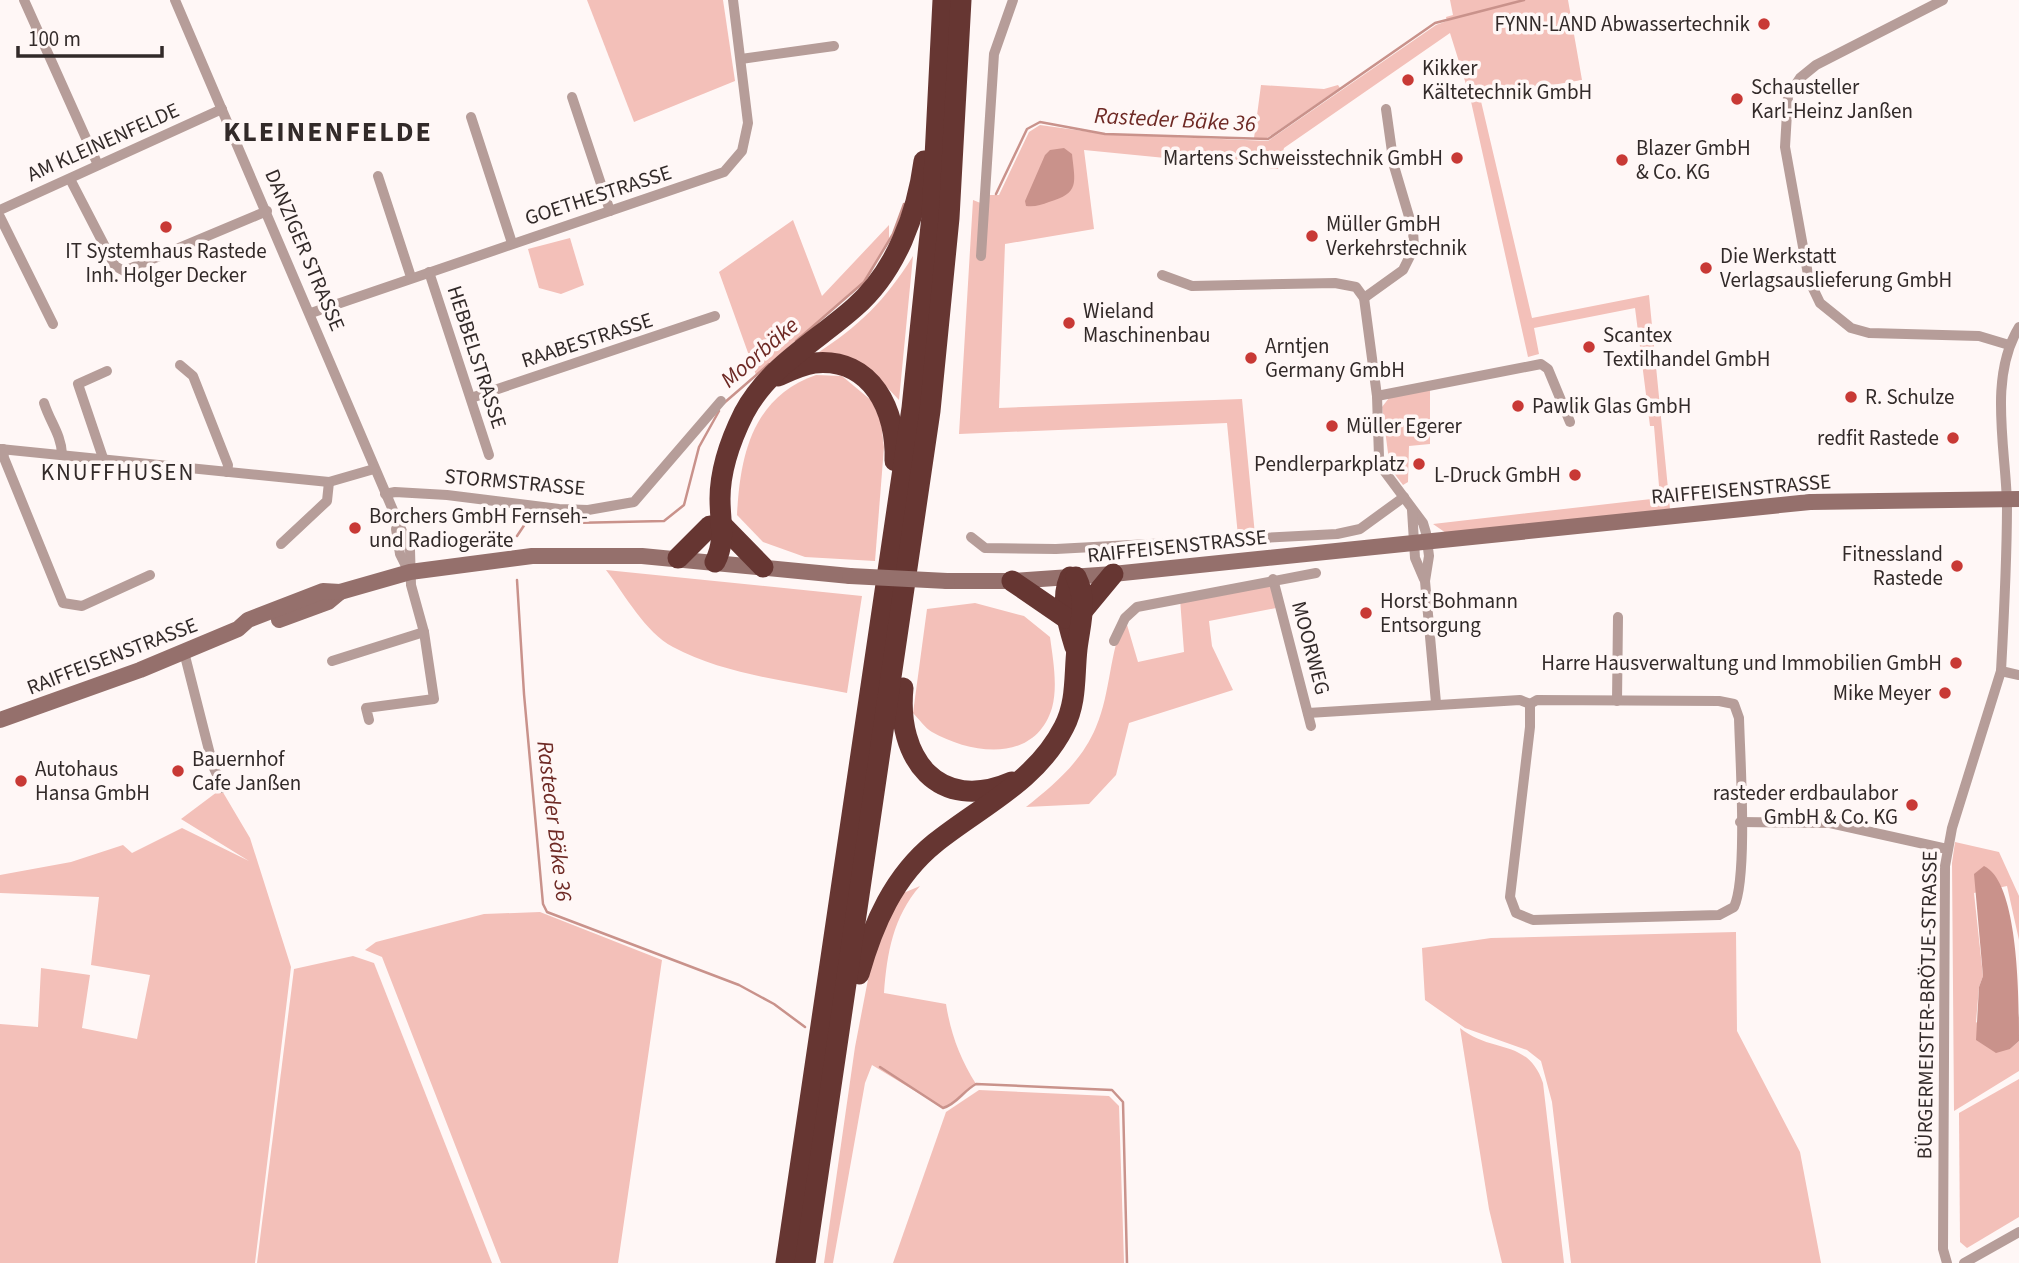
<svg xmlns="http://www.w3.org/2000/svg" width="2019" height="1263" font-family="'Source Sans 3',sans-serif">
  <rect width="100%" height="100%" fill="#fff7f6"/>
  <!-- green -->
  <g fill="#f3c0b9">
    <path d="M587 0H723L735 81 634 122Z"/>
    <path d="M1450 0H1568L1582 80 1480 97 1532 318 1649 295 1670 509 1446 533 1433 524 1660 498 1654 426H1650L1635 308 1534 328 1539 354 1528 357 1470 97 1450 33 1284 148 1278 169 1084 150 1094 229 1005 244 999 408 1242 399 1255 535 1238 536 1227 423 959 434 973 200 988 206 989 195H999L1029 132 1040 125 1105 134 1268 141 1436 25 1447 21 1446 17 1453 15Z"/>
    <path d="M1261 85 1324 89 1338 85 1340 88 1267 138H1254Z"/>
    <path d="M793 220 822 296 889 225V242L864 282 756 375 719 272Z"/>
    <path d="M570 238 584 285 561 294 539 288 528 249Z"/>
    <path d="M913 256 899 400 882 382 816 354C859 326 885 301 913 256Z"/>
    <path d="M816 375 842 376 872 401 881 422 884 447 875 561 805 557 763 542 737 515C740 454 753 397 816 375Z"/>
    <path d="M1430 390V444L1409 446 1408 482 1403 485 1390 468 1382 407 1389 398Z"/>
    <path d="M606 570 862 596 847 693C791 681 725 675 673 647 645 632 625 595 606 570Z"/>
    <path d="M1273 579 1281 607 1209 621 1212 646 1233 690 1129 723 1116 775 1089 804 1026 807C1055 784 1082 761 1096 727 1111 692 1109 653 1125 618L1138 662 1184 652 1180 599Z"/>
    <path d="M975 603 1024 616 1050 637C1053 659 1058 686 1052 708 1035 763 973 755 932 732 925 728 919 719 913 713L927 609Z"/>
    <path d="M221 789 250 838 291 967 255 1263H0V1024L38 1027 41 968 90 975 82 1028 137 1039 150 975 91 965 99 897 0 893V875L71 862 123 845 132 853 182 828 249 861 181 819Z"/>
    <path d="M1955 842 1999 852 2019 896V940L2007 886 1974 893 1983 976 1979 987 1976 1022 2010 1049 2019 1041V1071L1954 1111 1952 863Z"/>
    <path d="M920 886C893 917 887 953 884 993L946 1004C951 1035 960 1058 976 1084 963 1091 957 1104 943 1108L872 1065 865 1083 833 1263H824L855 1047 876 938 901 894Z"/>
    <path d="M540 912 662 960 618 1263H501L382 957 365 950 376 942 484 914Z"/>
    <path d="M1736 932 1737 1031 1800 1152 1821 1263H1571L1552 1102 1541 1061 1527 1050 1465 1028 1425 1000 1422 948 1491 938Z"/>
    <path d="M353 956 374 963 492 1263H257L294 969Z"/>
    <path d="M1460 1028C1492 1054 1528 1038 1543 1083L1564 1263H1502L1489 1209Z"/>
    <path d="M2019 1079V1217L1967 1248 1960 1242 1959 1113Z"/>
    <path d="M979 1090 1109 1096 1119 1106 1124 1263H893L946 1112Z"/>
  </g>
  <!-- water -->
  <g fill="#c9928b">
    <path d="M1064 148 1072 154C1075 183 1080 193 1049 202 1041 205 1035 207 1026 206L1025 201 1045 155 1050 150Z"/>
    <path d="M1984 866C2019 882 2019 1000 2019 1041L2010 1049 1996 1053 1976 1040 1979 987 1983 976 1974 874Z"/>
  </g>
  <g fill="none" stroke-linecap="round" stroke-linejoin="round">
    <!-- stream -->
    <g stroke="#c9928b" stroke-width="2.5">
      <path d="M996 194 1027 129 1040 122 1105 134 1268 139 1435 23 1524 0"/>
      <path d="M796 341 864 282 893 234 904 204"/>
      <path d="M724 403 769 364"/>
      <path d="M517 536 525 524 664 521 684 505 699 447 719 411"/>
      <path d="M517 580 524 694 543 904 547 912 739 985 774 1004 805 1027"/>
      <path d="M880 1067 943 1108C957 1104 963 1091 976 1084L1112 1090 1123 1102 1127 1263"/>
    </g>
    <!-- street -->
    <g stroke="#b69d99" stroke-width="10">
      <path d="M24 0 98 165"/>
      <path d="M175 0 410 550 411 585 424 632 434 699 366 708 369 720"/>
      <path d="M1943 0 1816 65 1800 78 1788 96 1785 147 1809 280 1820 303 1851 328 1869 333 1979 336 2009 345"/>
      <path d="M741 59 834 46"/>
      <path d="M572 97 610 211"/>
      <path d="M471 117 512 243"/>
      <path d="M378 176 411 277"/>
      <path d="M70 179 115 266 124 271 267 211"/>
      <path d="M0 210 222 109"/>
      <path d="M0 217 53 324"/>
      <path d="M981 256 994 54 1013 0"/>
      <path d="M429 272 489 455"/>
      <path d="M1162 275 1192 286 1335 283 1356 287 1364 298 1377 396 1379 457 1385 472 1423 523 1426 533 1429 556 1425 581 1436 703"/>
      <path d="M1364 298 1403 270 1414 248 1413 230 1394 166 1386 109"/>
      <path d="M311 313 724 172 742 151 748 123 733 0"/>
      <path d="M2019 327C1988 378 2006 449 2007 505 2007 561 2004 616 2001 671L2019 675"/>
      <path d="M180 365 193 376 228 465 227 472"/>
      <path d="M1377 396 1541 364 1548 369 1570 422"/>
      <path d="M471 398 715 316"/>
      <path d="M44 403C50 422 61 434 62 454"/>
      <path d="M0 449 329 482 374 469"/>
      <path d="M3 449 4 458 63 603 82 606 150 575"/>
      <path d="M103 458 78 384 107 371"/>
      <path d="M385 494 395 492 447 495 559 509 588 510 634 502 721 401"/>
      <path d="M1412 510 1415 558 1424 579"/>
      <path d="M396 529 400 554 408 570"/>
      <path d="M971 537 985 548 1056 549 1337 534 1360 529 1404 497"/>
      <path d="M281 544 327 501 329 482"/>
      <path d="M1273 579 1311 726"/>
      <path d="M1114 641 1125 618 1137 607 1316 573"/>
      <path d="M184 652 213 766 223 788"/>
      <path d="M332 661 424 632"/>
      <path d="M1537 700 1719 701 1734 704 1739 718C1740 757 1748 877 1734 907L1719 915 1533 920 1516 913 1510 897 1530 727V704Z"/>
      <path d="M1617 701 1618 617"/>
      <path d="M1308 713 1520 700 1530 704"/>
      <path d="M1740 822 1830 823 1947 849"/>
      <path d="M1947 1263 1943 1249 1945 866 1952 828 2001 671"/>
      <path d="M1964 1263 2019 1232"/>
    </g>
    <!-- secondary -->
    <g stroke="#95706c" stroke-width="16">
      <path d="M947 581H1012L1113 574 1810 502 2019 499"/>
      <path d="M279 620 328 602 340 592"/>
      <path d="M0 720 140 670 238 629 248 620 323 591 340 592 410 572 532 556H642L850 576"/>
    </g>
    <!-- highway -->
    <g stroke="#663632" stroke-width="21">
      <path d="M778 376C789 371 801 365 814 363 872 357 897 411 895 461"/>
      <path d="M723 526 763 567"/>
      <path d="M678 558 710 526"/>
      <path d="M715 562C726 541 720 522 720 499 720 470 731 439 744 413 769 366 817 341 855 307 896 271 917 214 924 161"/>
      <path d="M1070 577C1060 600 1068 624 1075 647"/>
      <path d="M1012 581 1066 618"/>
      <path d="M1084 609 1113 574"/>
      <path d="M903 688C896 758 938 814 1012 782"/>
      <path d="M859 974C873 924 894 876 935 843 981 806 1036 782 1064 727 1077 702 1074 676 1077 649 1080 624 1088 601 1076 577"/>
      <path d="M786 1263 912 408 932 216 943 0"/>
      <path d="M805 1263 930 411 949 218 961 0"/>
    </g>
    <!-- secondary-bridge -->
    <path stroke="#95706c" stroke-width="16" d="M850 576 947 581"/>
  </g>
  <!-- markers -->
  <g fill="#c83935" stroke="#fff7f6" stroke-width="2.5">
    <circle cx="1764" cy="24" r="7"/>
    <circle cx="1408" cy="80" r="7"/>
    <circle cx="1737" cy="99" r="7"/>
    <circle cx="1457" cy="158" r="7"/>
    <circle cx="1622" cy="160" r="7"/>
    <circle cx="166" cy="227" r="7"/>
    <circle cx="1312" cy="236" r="7"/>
    <circle cx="1706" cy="268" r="7"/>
    <circle cx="1069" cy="323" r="7"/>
    <circle cx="1589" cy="347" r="7"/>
    <circle cx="1251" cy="358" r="7"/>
    <circle cx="1851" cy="397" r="7"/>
    <circle cx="1518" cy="406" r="7"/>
    <circle cx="1332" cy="426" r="7"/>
    <circle cx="1953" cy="438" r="7"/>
    <circle cx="1419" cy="464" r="7"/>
    <circle cx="1575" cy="475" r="7"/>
    <circle cx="355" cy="528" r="7"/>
    <circle cx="1957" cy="566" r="7"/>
    <circle cx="1366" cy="613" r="7"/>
    <circle cx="1956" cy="663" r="7"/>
    <circle cx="1945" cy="693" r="7"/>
    <circle cx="178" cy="771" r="7"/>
    <circle cx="21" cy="781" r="7"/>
    <circle cx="1912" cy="805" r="7"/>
  </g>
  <g text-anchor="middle" stroke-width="7" stroke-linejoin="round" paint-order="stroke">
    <!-- poi labels -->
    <g font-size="21" fill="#322a29" stroke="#fff7f6" text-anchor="start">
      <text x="1750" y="31" text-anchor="end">FYNN-LAND Abwassertechnik</text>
      <text x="1422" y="75">Kikker<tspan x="1422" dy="24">Kältetechnik GmbH</tspan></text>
      <text x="1751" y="94">Schausteller<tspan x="1751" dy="24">Karl-Heinz Janßen</tspan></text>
      <text x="1636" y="155">Blazer GmbH<tspan x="1636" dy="24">&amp; Co. KG</tspan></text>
      <text x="1443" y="165" text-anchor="end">Martens Schweisstechnik GmbH</text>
      <text x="1326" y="231">Müller GmbH<tspan x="1326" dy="24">Verkehrstechnik</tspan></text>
      <text x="166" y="258" text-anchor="middle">IT Systemhaus Rastede<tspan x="166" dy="24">Inh. Holger Decker</tspan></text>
      <text x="1720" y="263">Die Werkstatt<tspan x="1720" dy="24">Verlagsauslieferung GmbH</tspan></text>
      <text x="1083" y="318">Wieland<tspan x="1083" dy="24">Maschinenbau</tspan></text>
      <text x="1603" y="342">Scantex<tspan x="1603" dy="24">Textilhandel GmbH</tspan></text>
      <text x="1265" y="353">Arntjen<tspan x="1265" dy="24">Germany GmbH</tspan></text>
      <text x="1865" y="404">R. Schulze</text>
      <text x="1532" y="413">Pawlik Glas GmbH</text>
      <text x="1346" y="433">Müller Egerer</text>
      <text x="1939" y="445" text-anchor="end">redfit Rastede</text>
      <text x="1405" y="471" text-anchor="end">Pendlerparkplatz</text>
      <text x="1561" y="482" text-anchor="end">L-Druck GmbH</text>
      <text x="369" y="523">Borchers GmbH Fernseh-<tspan x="369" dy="24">und Radiogeräte</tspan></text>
      <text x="1943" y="561" text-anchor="end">Fitnessland<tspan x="1943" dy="24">Rastede</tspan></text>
      <text x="1380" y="608">Horst Bohmann<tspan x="1380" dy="24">Entsorgung</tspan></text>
      <text x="1942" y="670" text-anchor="end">Harre Hausverwaltung und Immobilien GmbH</text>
      <text x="1931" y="700" text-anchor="end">Mike Meyer</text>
      <text x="192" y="766">Bauernhof<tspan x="192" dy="24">Cafe Janßen</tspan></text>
      <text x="35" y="776">Autohaus<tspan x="35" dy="24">Hansa GmbH</tspan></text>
      <text x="1898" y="800" text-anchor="end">rasteder erdbaulabor<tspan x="1898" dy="24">GmbH &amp; Co. KG</tspan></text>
    </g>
    <!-- street labels -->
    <g font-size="21" fill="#322a29" stroke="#fff7f6">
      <text transform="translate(103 142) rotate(-24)" y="7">AM KLEINENFELDE</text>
      <text transform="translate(598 195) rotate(-18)" y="7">GOETHESTRASSE</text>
      <text transform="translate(305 250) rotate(67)" y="7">DANZIGER STRASSE</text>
      <text transform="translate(587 340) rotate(-18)" y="7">RAABESTRASSE</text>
      <text transform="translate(477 357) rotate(72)" y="7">HEBBELSTRASSE</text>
      <text transform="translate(515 482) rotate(5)" y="7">STORMSTRASSE</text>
      <text transform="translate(1741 489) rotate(-5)" y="7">RAIFFEISENSTRASSE</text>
      <text transform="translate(1177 546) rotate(-6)" y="7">RAIFFEISENSTRASSE</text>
      <text transform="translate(1311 648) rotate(75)" y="7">MOORWEG</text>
      <text transform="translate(112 656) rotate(-21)" y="7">RAIFFEISENSTRASSE</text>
      <text transform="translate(1927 1005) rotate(-89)" y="7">BÜRGERMEISTER-BRÖTJE-STRASSE</text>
    </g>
    <!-- water labels -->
    <g font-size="23" font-style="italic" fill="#6e2924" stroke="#fff7f6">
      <text transform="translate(1175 119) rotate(3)" y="8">Rasteder Bäke 36</text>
      <text transform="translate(759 352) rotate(-41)" y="8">Moorbäke</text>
      <text transform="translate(555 821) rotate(83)" y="8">Rasteder Bäke 36</text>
    </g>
    <!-- neighbourhood labels -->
    <g font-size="23" letter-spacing="2" fill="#322a29" stroke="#fff7f6">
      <text x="118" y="480">KNUFFHUSEN</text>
    </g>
    <!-- district labels -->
    <g font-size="28" font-weight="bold" letter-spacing="2" fill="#322a29" stroke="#fff7f6">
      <text x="328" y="141">KLEINENFELDE</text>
    </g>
  </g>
  <!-- scale -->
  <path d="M18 46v10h144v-10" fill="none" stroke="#322a29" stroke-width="3.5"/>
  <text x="28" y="46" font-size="21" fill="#322a29" stroke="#fff7f6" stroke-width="5" paint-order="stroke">100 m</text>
</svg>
